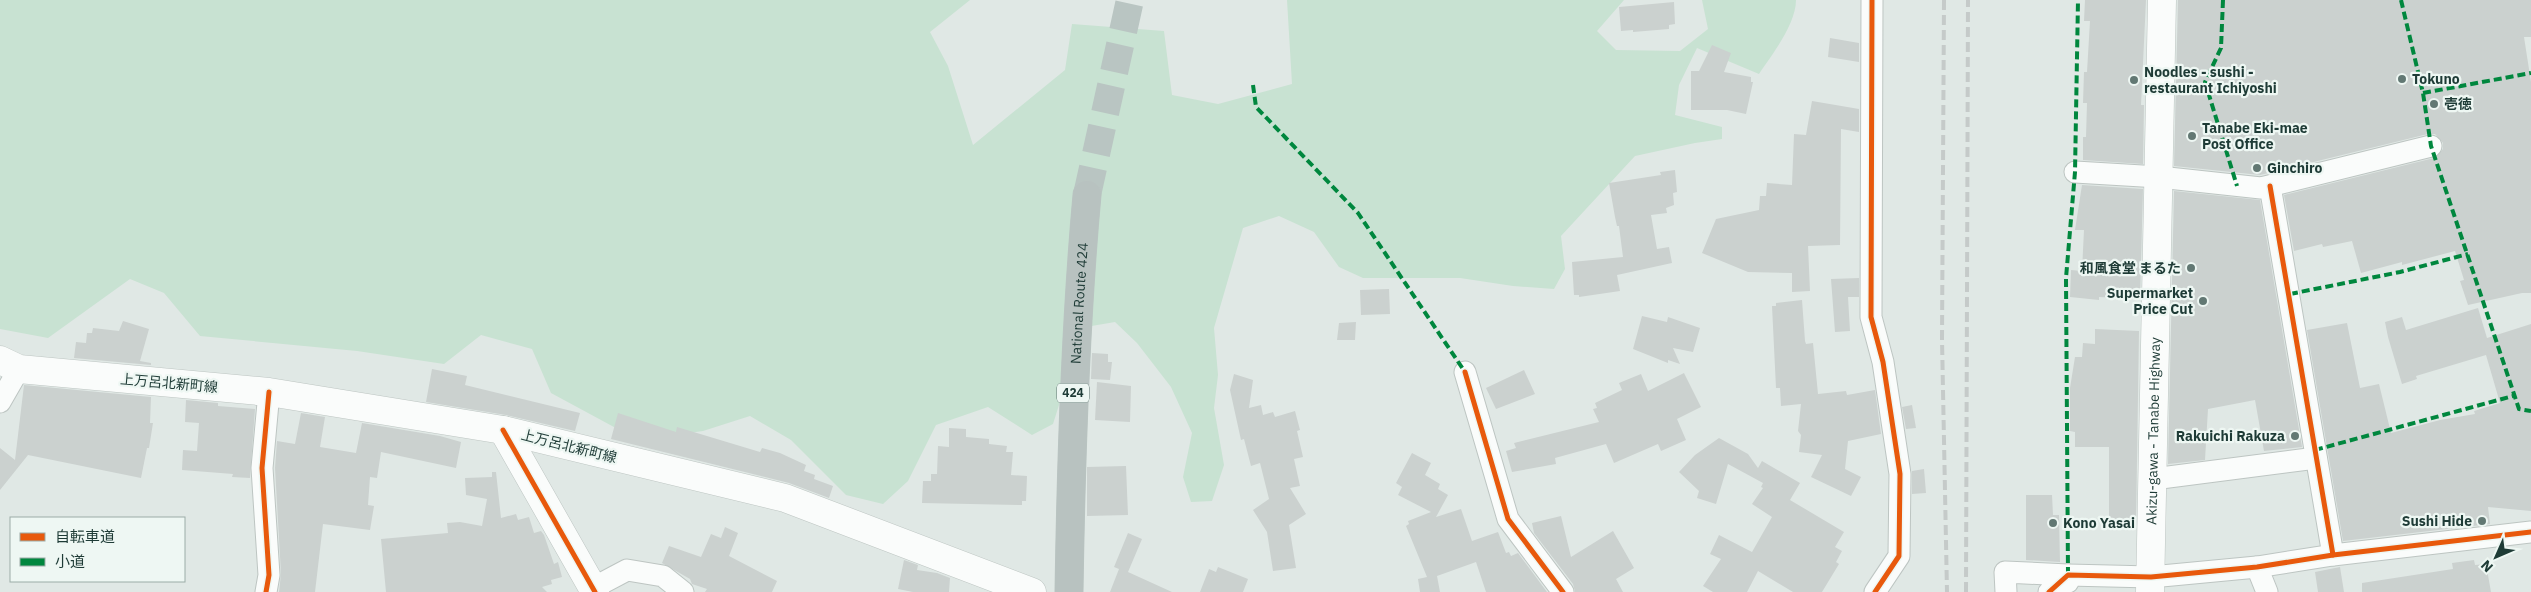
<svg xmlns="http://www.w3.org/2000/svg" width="2531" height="592" font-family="'IBM Plex Sans','Noto Sans JP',sans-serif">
  <rect width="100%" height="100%" fill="#e0e8e5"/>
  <!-- green -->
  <path fill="#c8e2d2" d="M0 0H970L930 32 948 66 973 145 1065 70 1072 24 1164 31 1172 95 1218 104 1292 84 1287 0H1624L1597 31 1616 50 1680 51 1708 29 1702 0H1796C1796 24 1772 55 1759 74L1697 48 1679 85 1675 115 1722 127V139L1695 143 1635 156 1561 236 1565 269 1554 289 1513 286 1460 278H1363L1339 267 1314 232 1279 216 1243 228 1214 328 1218 375 1214 408 1224 465 1212 501 1191 502 1183 477 1192 433 1171 387 1137 343 1115 322 1074 329 1065 386 1053 424 1032 435 988 407 936 425 908 481 883 504 846 495 791 440 750 416 703 431 638 440 551 393 532 349 481 335 444 364 357 351 200 336 164 293 130 279 48 338 0 329Z"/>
  <!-- building -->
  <g fill="#cbd1cf">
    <path d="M2085 0H2146L2141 105H2144L2143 164 2083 160V137H2086L2087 103H2083L2084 72H2087L2090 21H2084Z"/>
    <path d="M2178 0H2531V37H2524L2531 82V293H2522L2468 305 2460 281 2464 280 2455 251 2402 265V262L2361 273 2352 241 2323 247 2322 244 2294 251 2284 195 2434 158 2443 149V143L2435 134H2428L2260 175 2174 166Z"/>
    <path d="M1674 2 1675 24 1669 25V29L1633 32V30L1621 31 1619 7Z"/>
    <path d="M1830 38 1859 43V62L1828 57Z"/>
    <path d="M1712 45 1731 53 1724 72 1751 77V82H1753L1746 114 1727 110H1691V71H1699Z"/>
    <path d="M1812 101 1859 109V132L1841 129 1840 245 1808 246 1810 291 1792 292V273L1748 272 1702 253 1716 219 1759 210 1760 196H1766L1767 183 1792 185 1794 134 1806 135Z"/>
    <path d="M1675 170 1677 192 1673 193 1674 205 1666 208 1667 213 1651 215 1657 249 1669 247 1672 263 1617 275 1620 291 1579 297V295H1574L1572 262 1623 257 1619 226H1617L1615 217 1609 183 1661 175 1660 172Z"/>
    <path d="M2082 185 2143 189 2140 299 2099 297V300L2070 297 2071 270 2082 271 2084 230H2075Z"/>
    <path d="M2174 191 2260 200 2302 447 2264 451 2255 400 2208 409 2205 460 2168 464Z"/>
    <path d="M1859 278V297H1848L1850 331 1835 332 1831 279Z"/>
    <path d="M1389 289 1390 314 1361 315 1360 290Z"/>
    <path d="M1802 300 1805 341 1806 344 1813 343 1818 394 1846 391 1847 395 1875 390 1881 434 1848 441 1845 469 1861 477 1851 496 1811 477 1822 455 1799 452 1801 435 1798 431 1801 404 1781 406 1780 388H1776L1772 306H1776V303Z"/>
    <path d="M2478 308 2487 338 2531 324V511L2488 507 2490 524 2343 541 2307 330 2347 323 2360 388 2379 384 2391 433 2440 420 2475 414 2474 411 2500 403 2486 355 2416 376 2417 379 2402 384 2388 337 2385 322 2402 317 2406 330Z"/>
    <path d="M1642 316 1667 322 1668 317 1700 328 1693 352 1673 348 1680 364 1668 360V363L1633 349Z"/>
    <path d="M123 321 149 329 140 361 151 363V365L74 358 76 342 86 343 87 333H92L93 328 119 331Z"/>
    <path d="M1356 322 1355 340H1337L1339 323Z"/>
    <path d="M2095 329 2139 331 2136 526H2109V447H2075V432L2070 431V388L2075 357H2082L2083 343 2095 344Z"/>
    <path d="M1092 353 1108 354V362H1112L1110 380 1091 379Z"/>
    <path d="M432 369 467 376 465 385 580 413 575 431 506 415 426 402Z"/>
    <path d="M1524 370 1535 394 1496 409 1486 388Z"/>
    <path d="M1684 373 1701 407 1677 419 1686 440 1661 451 1658 444 1614 463 1606 444 1555 458 1556 464 1512 472 1506 451 1516 448 1514 443 1599 422 1593 409 1597 408 1595 403 1622 390 1619 383 1641 374 1648 391Z"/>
    <path d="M1234 374 1253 380 1249 408 1261 405 1263 415 1273 412 1275 417 1295 411 1300 430 1297 431 1303 457 1294 459 1300 486 1290 488 1306 514 1289 525 1296 568 1273 571 1267 532 1253 510 1269 499 1260 463 1251 466 1244 439 1241 440 1230 390Z"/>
    <path d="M1097 382 1131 386 1130 422 1095 420Z"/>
    <path d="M24 385 151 397 150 423H153L149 448H147L141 478 28 455 0 490V448L15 460Z"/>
    <path d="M186 400 218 403V406L255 409 250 478 232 477 233 474 182 470 183 450 197 451 199 423 185 422Z"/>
    <path d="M1912 405 1916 428 1906 429 1902 407Z"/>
    <path d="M301 413 325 417 320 447 356 453 362 423 440 436 461 442 456 468 381 452 377 478 370 477 368 505 374 506 370 530 323 524 315 592H279L281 574 275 468 277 441 295 444Z"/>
    <path d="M618 413 676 432 677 427 760 452 762 448 780 453 806 465 804 471 815 475 814 479 833 486 829 498 789 483 611 439Z"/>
    <path d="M949 428 966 429V437L989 439V444L1007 446 1006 452H1013L1011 475 1027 476 1026 501H1022V505L922 503 923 481H931V474H937L938 446 949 447Z"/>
    <path d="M1719 438 1748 454 1758 468 1762 461 1800 483 1790 500 1844 532 1835 547 1842 551 1836 562 1839 564 1822 592H1793L1758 571 1747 592H1713L1703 586 1721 559 1710 554 1719 535 1752 552 1772 517 1752 504 1763 488 1761 487 1763 483 1728 464 1716 504 1697 498 1699 491 1679 472 1695 455Z"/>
    <path d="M1412 453 1431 463 1425 475 1440 484 1438 489 1448 495 1436 517 1461 509 1472 541 1498 532 1506 553 1509 552 1511 556 1518 553 1547 592H1486L1476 562 1437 576 1440 592H1420L1418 579 1427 577 1406 526 1409 524 1408 521 1431 512 1398 495 1402 487 1396 483Z"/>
    <path d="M1126 466 1128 515 1087 516V467Z"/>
    <path d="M1924 469 1926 493 1912 494V471Z"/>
    <path d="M492 472H496L501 518 516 514 518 520 529 517 534 533 541 531 544 535 554 564 558 562 562 577 551 580 552 584 542 587 547 592H386L381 539 448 533 447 523 460 522 482 526 487 499 466 495 465 478 492 477Z"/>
    <path d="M2026 495H2052L2053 515H2059L2060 562 2026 560Z"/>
    <path d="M1561 516 1571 557 1613 531 1634 568 1616 579 1623 592H1575L1573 584 1534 533 1532 523Z"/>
    <path d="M725 527 738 533 729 556 777 581 772 592H705L707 589 692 584 690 579 662 563 669 546 701 557 711 534 721 538Z"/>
    <path d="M1128 533 1142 539 1128 572 1172 592H1110L1119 569 1114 567Z"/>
    <path d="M904 560 918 565 917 570 937 573 950 578 949 592H913L898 589Z"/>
    <path d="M2474 560 2475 565 2486 564 2491 592H2362V583L2453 569 2452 563Z"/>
    <path d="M1218 567 1248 579 1243 592H1200L1209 569 1216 572Z"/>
    <path d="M2340 567 2344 592H2318L2315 572Z"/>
  </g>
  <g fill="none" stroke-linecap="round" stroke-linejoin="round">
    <!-- highway-tunnel -->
    <path stroke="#b9c5c2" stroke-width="28" stroke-dasharray="28 14" stroke-linecap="butt" d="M1087 195 1130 0"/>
    <defs>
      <g id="street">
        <path d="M1872 0 1871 317 1883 362 1900 474 1899 556 1875 592"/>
        <path d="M2075 172 2159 177 2261 188 2431 146"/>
        <path d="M2270 186 2333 555"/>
        <path d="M1465 372 1508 519 1563 592"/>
        <path d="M0 402 19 369"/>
        <path d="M2153 479 2316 458"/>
        <path d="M2257 567 2267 592"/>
        <path d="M593 588 627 570 663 576 683 592"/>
        <path d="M266 592 269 575 262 468 269 392"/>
        <path d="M2006 592 2005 572 2068 575V582"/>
        <path d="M2049 592 2068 575 2151 577 2257 567 2333 555 2531 532"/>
      </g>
      <g id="secondary">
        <path d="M0 360 19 369 269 392 503 430 785 498 1032 592"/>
        <path d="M503 430 595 592"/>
        <path id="s1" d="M2150 592 2162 0"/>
      </g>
      <g id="highway">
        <path id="s2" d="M1069 592C1071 459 1075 327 1087 195"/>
      </g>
    </defs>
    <!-- street casing -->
    <use href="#street" stroke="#bdc5c2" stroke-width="23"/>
    <!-- secondary casing -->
    <use href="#secondary" stroke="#bdc5c2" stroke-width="29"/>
    <!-- highway casing -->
    <use href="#highway" stroke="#bac5c2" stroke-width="29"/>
    <!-- street -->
    <use href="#street" stroke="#fafcfb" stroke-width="21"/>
    <!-- secondary -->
    <use href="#secondary" stroke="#fafcfb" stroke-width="28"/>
    <!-- highway -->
    <use href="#highway" stroke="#b8c2c0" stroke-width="28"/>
    <!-- rail -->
    <g stroke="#c5cac9" stroke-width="4" stroke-dasharray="10 5" stroke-linecap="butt">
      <path d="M1944 0 1942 339 1947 592"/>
      <path d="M1966 592 1968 0"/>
    </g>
    <!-- quiet -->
    <g stroke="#00873e" stroke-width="4" stroke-dasharray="8 4" stroke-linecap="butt">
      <path d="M2223 0 2221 48 2205 82 2237 186"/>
      <path d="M2401 0 2423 93 2431 146 2519 409 2531 411"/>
      <path d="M1253 85 1256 107 1358 213 1465 372"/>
      <path d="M2423 93 2531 73"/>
      <path d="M2290 294 2400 272 2468 254"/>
      <path d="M2315 450 2513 396"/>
      <path d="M2068 575 2066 278 2075 172 2078 0"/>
    </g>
    <defs>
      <g id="cycleway">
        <path d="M1872 0 1871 317 1883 362 1900 474 1899 556 1875 592"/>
        <path d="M2270 186 2333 555"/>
        <path d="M1465 372 1508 519 1563 592"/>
        <path d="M503 430 595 592"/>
        <path d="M266 592 269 575 262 468 269 392"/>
        <path d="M2049 592 2068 575 2151 577 2257 567 2333 555 2531 532"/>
      </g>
    </defs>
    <!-- cycleway casing -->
    <use href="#cycleway" stroke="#eef7f3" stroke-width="8"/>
    <!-- cycleway -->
    <use href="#cycleway" stroke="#e8590c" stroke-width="5"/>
  </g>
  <!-- markers -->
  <g fill="#627873" stroke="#eef7f3" stroke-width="2">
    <circle cx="2402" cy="79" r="5"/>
    <circle cx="2134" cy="80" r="5"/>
    <circle cx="2434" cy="104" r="5"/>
    <circle cx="2192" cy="136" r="5"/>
    <circle cx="2257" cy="168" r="5"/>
    <circle cx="2191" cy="268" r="5"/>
    <circle cx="2203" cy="301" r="5"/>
    <circle cx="2295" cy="436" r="5"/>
    <circle cx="2482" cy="521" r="5"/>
    <circle cx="2053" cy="523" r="5"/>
  </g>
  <g text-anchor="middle" stroke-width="4.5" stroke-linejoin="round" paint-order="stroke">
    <!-- shield labels -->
    <rect fill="#eef7f3" stroke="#5c736f" stroke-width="1" x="1057" y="383.5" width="32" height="19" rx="4"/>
    <g font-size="12" font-weight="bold" fill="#1e3b36">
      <text x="1073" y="397">424</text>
    </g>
    <!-- poi labels -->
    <g font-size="14" font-weight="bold" fill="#1e3b36" stroke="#eef7f3" text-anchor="start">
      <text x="2144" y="77">Noodles - sushi -<tspan x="2144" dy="16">restaurant Ichiyoshi</tspan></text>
      <text x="2412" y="84">Tokuno</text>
      <text x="2444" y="109">壱徳</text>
      <text x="2202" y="133">Tanabe Eki-mae<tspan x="2202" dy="16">Post Office</tspan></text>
      <text x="2267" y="173">Ginchiro</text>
      <text x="2181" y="273" text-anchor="end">和風食堂 まるた</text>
      <text x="2193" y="298" text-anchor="end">Supermarket<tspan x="2193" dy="16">Price Cut</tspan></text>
      <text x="2285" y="441" text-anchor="end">Rakuichi Rakuza</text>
      <text x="2472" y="526" text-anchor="end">Sushi Hide</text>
      <text x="2063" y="528">Kono Yasai</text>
    </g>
    <!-- street labels -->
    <g font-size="14" fill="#1e3b36" stroke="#eef7f3">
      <text dy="5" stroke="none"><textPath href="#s2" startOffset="289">National Route 424</textPath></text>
      <text transform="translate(169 383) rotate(5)" y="5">上万呂北新町線</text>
      <text dy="5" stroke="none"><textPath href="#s1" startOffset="161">Akizu-gawa - Tanabe Highway</textPath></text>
      <text transform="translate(569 446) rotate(14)" y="5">上万呂北新町線</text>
    </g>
  </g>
  <!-- legend -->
  <rect x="10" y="517" width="175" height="65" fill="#eef7f3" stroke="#9baca7"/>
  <rect x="20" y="533" width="25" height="8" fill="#e8590c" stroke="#9baca7"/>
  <text x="55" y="542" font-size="15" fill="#1e3b36">自転車道</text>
  <rect x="20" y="558" width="25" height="8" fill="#00873e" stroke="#9baca7"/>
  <text x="55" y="567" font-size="15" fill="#1e3b36">小道</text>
  <!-- north arrow -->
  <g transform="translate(2496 557) rotate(225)" stroke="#eef7f3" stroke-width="4" paint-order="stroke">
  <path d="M0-4L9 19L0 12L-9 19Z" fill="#1e3b36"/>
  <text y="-8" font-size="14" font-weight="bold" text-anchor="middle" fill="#1e3b36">N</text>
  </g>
</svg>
